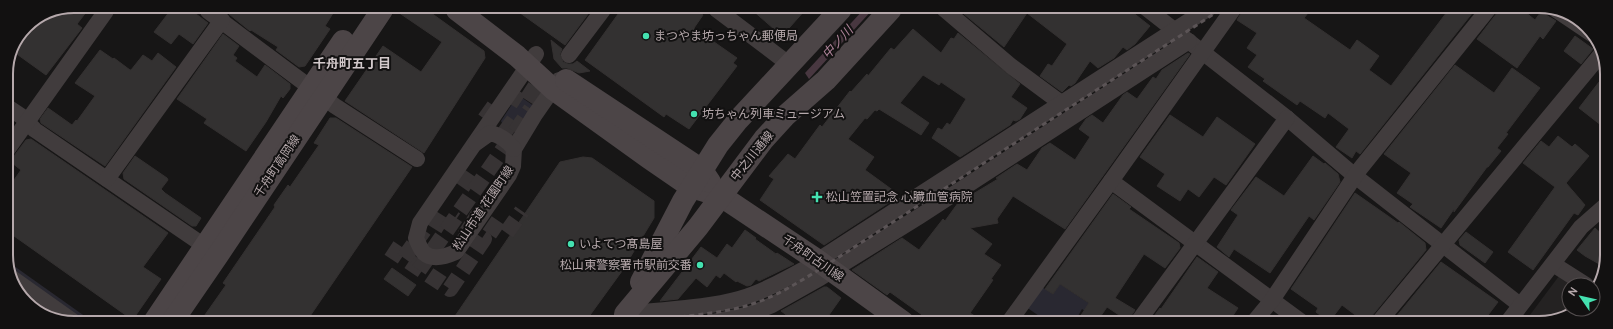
<svg xmlns="http://www.w3.org/2000/svg" width="1613" height="329" font-family="Overpass,'Noto Sans JP',sans-serif">
  <rect width="100%" height="100%" fill="#171616"/>
  <!-- built -->
  <path fill="#242222" d="M1559 276 1578 285H1569V309H1577L1544 323H1524Z"/>
  <!-- green -->
  <g fill="#292831">
    <path d="M518 95 534 106 518 129 511 130 503 125 501 121Z"/>
    <path d="M7 261 93 322H85L7 266Z"/>
    <path d="M1060 284 1090 304 1085 311 1082 309 1074 323 1053 322 1049 320 1048 322 1026 307 1040 286 1053 294Z"/>
  </g>
  <!-- water -->
  <path fill="#483740" d="M864 9H873L809 79 805 73Z"/>
  <!-- building -->
  <g fill="#333131" stroke="#333030">
    <path d="M1461 7H1477L1360 154 1356 151 1352 158 1336 147 1349 129 1328 113 1325 118 1300 101 1297 105 1263 81 1265 79 1248 67 1257 55 1247 48 1257 33 1237 20 1244 8H1312L1304 18 1350 50 1357 40 1379 56 1369 70 1391 86 1450 8Z"/>
    <path d="M1499 7H1519L1535 20 1543 9 1546 15 1556 21 1543 39 1540 36 1517 68 1477 39 1497 13Z"/>
    <path d="M1127 8 1150 26 1135 44 1127 50 1123 47 1114 58 1098 68 1090 61 1075 83 1071 86 1069 85 1062 92 1040 76 1048 64 1052 66 1067 44 1027 13 1004 47 958 9Z"/>
    <path d="M695 9 703 15 694 28 737 58 733 63 737 66 689 129 666 114 664 117 585 60 621 10Z"/>
    <path d="M751 9H806L782 36Z"/>
    <path d="M335 10 325 26 330 29 305 66 299 67 276 50 278 47 251 30 250 31 229 14 231 11Z"/>
    <path d="M395 10H427L484 51 485 58 424 153 345 101 383 46 421 72 442 42Z"/>
    <path d="M516 10H591L565 45Z"/>
    <path d="M48 11H87L77 24 82 28 46 75 14 52 26 26Z"/>
    <path d="M170 11H192L208 23 193 44 179 34 171 44 154 32Z"/>
    <path d="M913 29 941 53 951 38 954 39 958 33 1020 84 1011 97 1027 108 1020 119 1016 121 1013 120 1010 125 960 157 932 138 938 128 942 130 947 123 950 125 966 99 941 82 939 85 923 75 900 103 929 123 921 135 879 109 877 111 875 110 867 119 865 118 848 139 874 157 865 170 898 194 893 200 824 245 760 200 774 179 769 176 788 154 795 159 820 125 822 127 850 91 851 92 867 74 868 76 891 48 894 50Z"/>
    <path d="M223 34 239 46 233 55 237 58 235 61 257 77 265 65 290 84V89L283 98 281 96 266 122 246 151 204 123 207 119 177 99Z"/>
    <path d="M1575 36 1593 49 1581 64 1564 51Z"/>
    <path d="M551 40 562 49 560 54 563 62 568 64H573L577 61 590 71 579 73 567 68H562L554 59Z"/>
    <path d="M100 50 113 59 114 58 130 70H131L143 55 152 61 158 53 176 67 105 166 41 123 40 119 48 108 72 125 76 120 77 121 95 96 75 83Z"/>
    <path d="M1188 53 1190 54 1065 229 1013 196 997 219 998 223 970 228 992 244 984 254 1001 265 991 279 993 280 970 313 984 322H932L890 292 887 295 852 270 902 238 919 250 943 219 945 221 958 203 998 179 996 178 1017 164 1027 170 1042 148 1050 143 1075 160 1090 137 1079 129 1086 119 1092 115 1103 123 1123 95 1127 92 1137 99 1153 77 1156 79 1162 70Z"/>
    <path d="M1455 65 1494 93 1512 68 1540 88 1506 133 1508 134 1497 148 1501 151 1488 167H1487L1454 212V209L1441 228 1410 207 1413 204 1397 193 1411 173 1384 154Z"/>
    <path d="M1606 73V129L1579 108Z"/>
    <path d="M1170 115 1203 137 1217 117 1255 144 1226 185 1214 177 1199 197 1188 189 1180 201 1157 186 1165 174 1140 157Z"/>
    <path d="M330 118H336L412 167 306 322H200L226 285 223 283 275 207 274 205 288 185 290 187 319 145 314 143Z"/>
    <path d="M1558 136 1572 147 1575 144 1589 156 1566 183 1585 205 1578 215 1574 213 1533 270 1508 252 1555 187 1523 163 1541 141 1549 147Z"/>
    <path d="M31 139 168 233 143 267 161 279 136 315 127 316 7 231V190L21 170 7 159 14 156 26 140Z"/>
    <path d="M135 156 167 178 168 180 161 189 165 193 201 218 196 226H192L124 179 123 173Z"/>
    <path d="M1313 156 1324 164 1325 163 1338 174 1340 182 1314 220 1309 216 1270 273 1234 249 1229 257 1217 247 1238 215 1231 210 1256 177 1284 196Z"/>
    <path d="M583 157 592 158 654 201V218L622 271 585 322H451L560 162Z"/>
    <path d="M1355 193 1398 223 1399 222 1425 243 1426 250 1371 317 1369 323H1366L1342 305 1329 322 1316 312 1318 308 1291 289Z"/>
    <path d="M1113 194 1131 207 1129 209 1179 243 1180 248 1165 268 1144 254 1115 298 1135 310 1128 321 1107 307 1096 323H1076L1089 303 1060 284 1053 294 1045 289Z"/>
    <path d="M1595 228 1606 238V257L1601 265 1585 256 1577 250Z"/>
    <path d="M745 230 756 238 755 239 776 254 777 253 794 264 759 281 756 279 751 285 747 286 737 281 736 282 724 273 720 278 716 275 707 287 696 278 678 299 660 301 701 247 717 258 727 244 732 248Z"/>
    <path d="M1466 232 1493 252 1485 263 1460 245 1459 240Z"/>
    <path d="M1197 257 1218 272 1207 288 1238 308 1228 323H1149L1160 308 1161 309Z"/>
    <path d="M1441 262 1498 302 1482 323H1445L1436 316 1431 323H1391Z"/>
    <path d="M392 268 416 285 408 296 384 279Z"/>
    <path d="M824 287H827L841 298 824 322H796L781 311Z"/>
  </g>
  <g fill="none" stroke-linecap="round" stroke-linejoin="round">
    <!-- street-tunnel -->
    <g stroke="#373334" stroke-width="16" stroke-dasharray="16 8" stroke-linecap="butt">
      <path d="M510 104 521 87 538 98"/>
      <path d="M483 108 515 131"/>
      <path d="M510 139 529 151"/>
      <path d="M460 176 476 187"/>
      <path d="M432 218 448 228"/>
      <path d="M471 226 477 216 505 235 522 211"/>
      <path d="M389 248 450 289 484 239 454 219"/>
      <path d="M404 258 424 230"/>
      <path d="M419 270 531 109"/>
    </g>
    <!-- street -->
    <g stroke="#413c3d" stroke-width="16">
      <path d="M1552 7 1592 34"/>
      <path d="M1146 8 1287 118 1355 176 1520 305"/>
      <path d="M716 9 790 65"/>
      <path d="M944 9 1011 66 1061 103"/>
      <path d="M208 11 335 106 417 159"/>
      <path d="M536 54 420 223 416 238C418 243 421 250 424 253 433 261 447 256 456 252L509 175 513 166 514 149 534 116 559 80"/>
      <path d="M569 55 603 10"/>
      <path d="M6 106 21 116 35 130 206 247"/>
      <path d="M476 143 490 133C500 135 508 141 514 149"/>
      <path d="M7 150 106 11"/>
      <path d="M107 179 222 20"/>
      <path d="M1111 181 1303 323"/>
      <path d="M1553 264 1586 285"/>
      <path d="M12 278 74 322"/>
      <path d="M625 314C663 309 702 309 739 299 763 292 784 280 806 268L1209 8"/>
      <path d="M712 322 750 314 772 305 820 278 920 216 1189 41"/>
      <path d="M1009 322 1111 181 1234 8"/>
      <path d="M1137 323 1287 118"/>
      <path d="M1253 323 1272 300 1359 170 1490 7"/>
      <path d="M1378 323 1602 53"/>
      <path d="M1507 323 1581 227 1606 205"/>
    </g>
    <!-- secondary -->
    <g stroke="#4c4547" stroke-width="22">
      <path d="M457 10 517 56 553 89 649 158 691 187 721 196 817 260 903 322"/>
      <path d="M566 80 702 170 710 182"/>
      <path d="M641 282 683 201 718 145 738 120 841 9"/>
      <path d="M625 314 698 227 764 139 785 116 826 80 891 9"/>
      <path d="M154 322 343 41"/>
      <path d="M172 322 218 255 382 10"/>
    </g>
    <!-- tram -->
    <path stroke="#5b5456" stroke-width="1" d="M26 303 29 305"/>
    <!-- rail -->
    <path stroke="#5b5456" stroke-width="3" stroke-dasharray="5 4" stroke-linecap="butt" d="M654 322C681 315 710 315 738 308 774 300 805 278 836 259L1223 8"/>
  </g>
  <!-- markers -->
  <g fill="#44e1b0" stroke="#121111" stroke-width="1.5">
    <circle cx="646" cy="36" r="4"/>
    <circle cx="694" cy="114" r="4"/>
    <path d="M815 191h4v4h4v4h-4v4h-4v-4h-4v-4h4z"/>
    <circle cx="571" cy="244" r="4"/>
    <circle cx="700" cy="265" r="4"/>
  </g>
  <g text-anchor="middle" stroke-width="4" stroke-linejoin="round" paint-order="stroke">
    <!-- poi labels -->
    <g font-size="12" fill="#b6a9ac" stroke="#121111" text-anchor="start">
      <text x="654" y="40">まつやま坊っちゃん郵便局</text>
      <text x="702" y="118">坊ちゃん列車ミュージアム</text>
      <text x="826" y="201">松山笠置記念 心臓血管病院</text>
      <text x="579" y="248">いよてつ髙島屋</text>
      <text x="692" y="269" text-anchor="end">松山東警察署市駅前交番</text>
    </g>
    <!-- street labels -->
    <g font-size="12" fill="#b6a9ac" stroke="#121111">
      <text transform="translate(752 156) rotate(-51)" y="4">中之川通線</text>
      <text transform="translate(277 166) rotate(-56)" y="4">千舟町高岡線</text>
      <text transform="translate(483 208) rotate(-56)" y="4">松山市道 花園町線</text>
      <text transform="translate(813 258) rotate(35)" y="4">千舟町古川線</text>
    </g>
    <!-- water labels -->
    <g font-size="13" font-style="italic" fill="#ae8399" stroke="#121111">
      <text transform="translate(837 42) rotate(-48)" y="5">中ノ川</text>
    </g>
    <!-- neighbourhood labels -->
    <g font-size="13" font-weight="bold" fill="#d2c9cb" stroke="#121111">
      <text x="352" y="68">千舟町五丁目</text>
    </g>
  </g>
  <!-- crop -->
  <path d="M0 0H1613V329H0ZM74 13H1539A61 61 0 0 1 1600 74V255A61 61 0 0 1 1539 316H74A61 61 0 0 1 13 255V74A61 61 0 0 1 74 13Z" fill="#121111" fill-rule="evenodd"/>
  <path fill="none" stroke="#b6a9ac" stroke-width="2" d="M74 13H1539A61 61 0 0 1 1600 74V255A61 61 0 0 1 1539 316H74A61 61 0 0 1 13 255V74A61 61 0 0 1 74 13Z"/>
  <!-- north arrow -->
  <g transform="translate(1581 297) rotate(304)"><circle r="19" fill="#121111" stroke="#544e4f"/>
  <path d="M0-3L7 15L0 10L-7 15Z" fill="#44e1b0"/>
  <text y="-6" font-size="11" font-weight="bold" text-anchor="middle" fill="#b6a9ac">N</text>
  </g>
</svg>
